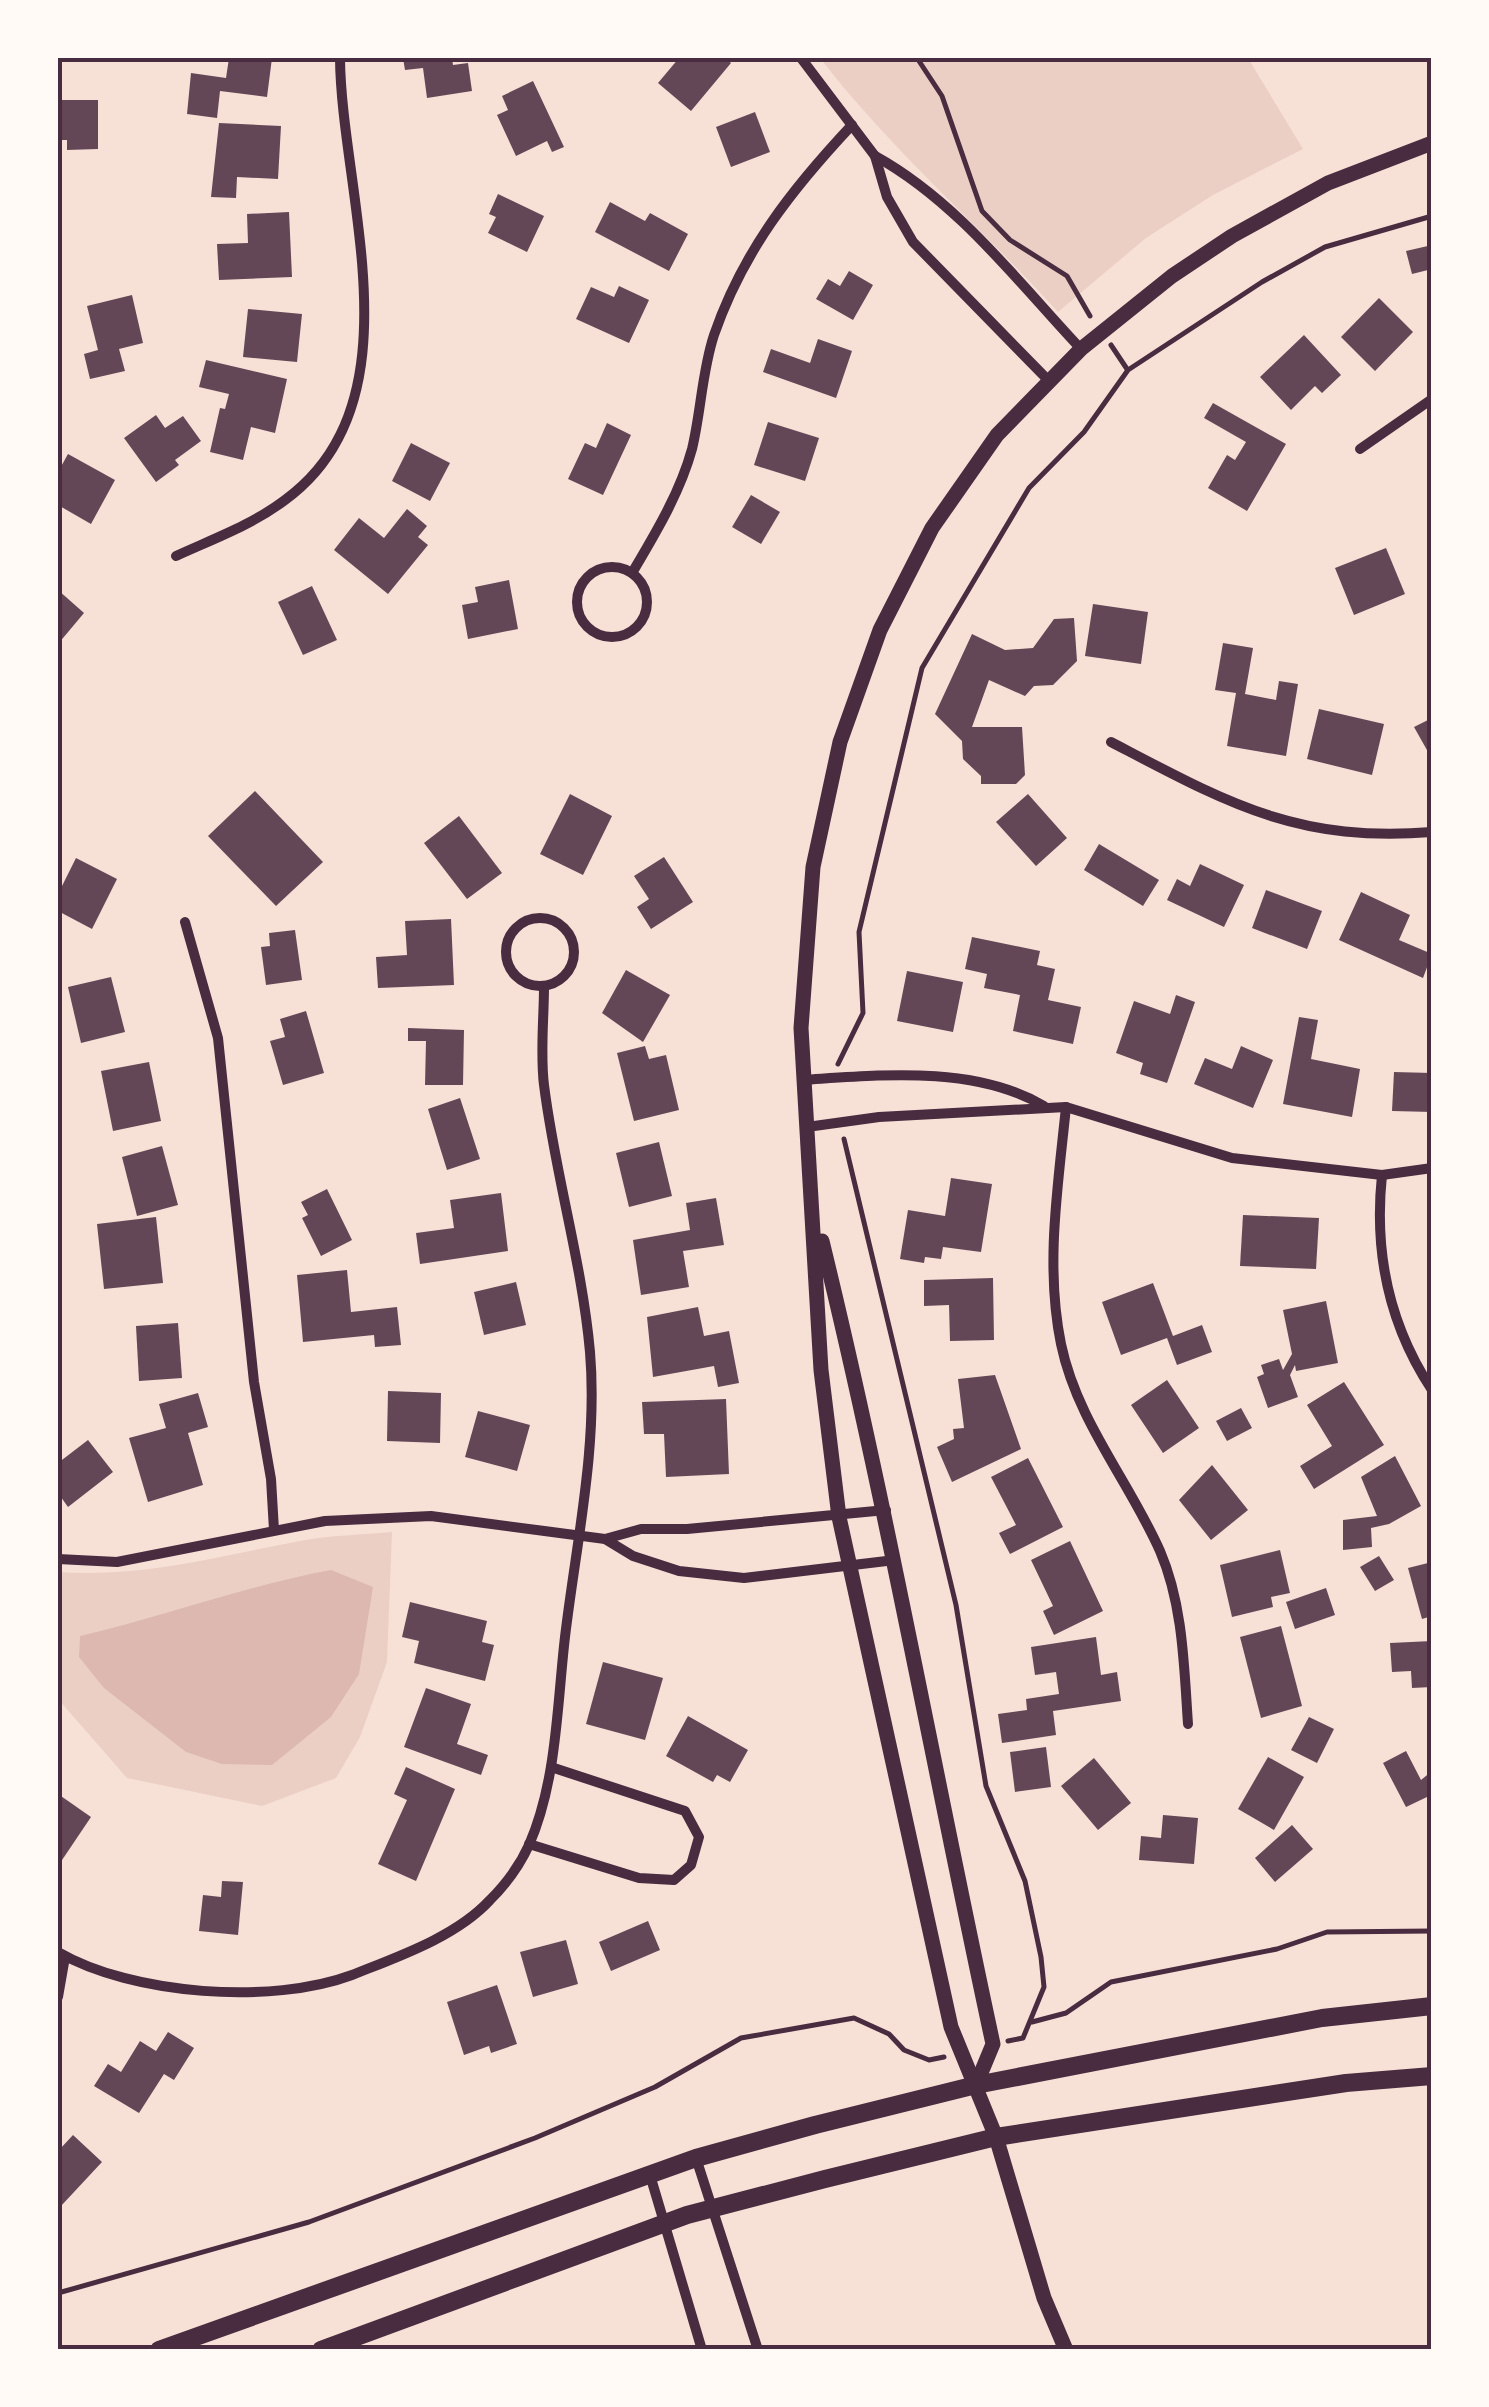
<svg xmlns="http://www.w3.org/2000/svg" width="1489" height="2407" font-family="'Open Sans',sans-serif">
  <rect width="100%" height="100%" fill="#f7e1d7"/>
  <!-- green -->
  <g fill="#ebcfc5">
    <path d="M820 58H1248L1303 149 1213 195 1146 238 1058 312C980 226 891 150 820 58Z"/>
    <path d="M392 1532 387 1662 360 1737 336 1778 262 1806 127 1778 58 1699V1572C142 1578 219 1556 300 1541 330 1535 362 1535 392 1532Z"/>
  </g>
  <!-- water -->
  <path fill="#dcb8b0" d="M331 1570 373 1587 359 1674 331 1717 272 1765 222 1764 186 1752 104 1688 79 1657 80 1636C165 1616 245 1586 331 1570Z"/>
  <!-- building -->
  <g fill="#644757">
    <path d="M229 58H272L267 97 220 91 217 118 187 114 191 73 226 78Z"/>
    <path d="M403 58H452L453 65 468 63 472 91 427 98 423 68 405 70Z"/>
    <path d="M679 58H725L731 63 691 111 658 83Z"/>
    <path d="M533 81 564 147 552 152 547 141 516 156 497 115 508 110 502 96Z"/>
    <path d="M58 100H98V149L67 150V140H58Z"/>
    <path d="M755 112 770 152 731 167 716 127Z"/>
    <path d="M219 123 281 126 278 179 237 177 236 198 211 197Z"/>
    <path d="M498 194 544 216 527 252 488 233 496 217 489 214Z"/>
    <path d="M610 202 645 221 650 213 688 234 669 271 595 232Z"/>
    <path d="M289 212 292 277 219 280 217 244 248 243 247 214Z"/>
    <path d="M1432 245V269L1412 274 1406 251Z"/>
    <path d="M849 271 873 285 853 320 816 299 828 279 840 286Z"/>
    <path d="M619 286 649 300 629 343 576 319 591 287 614 297Z"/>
    <path d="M132 295 143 343 119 349 125 371 90 379 84 354 98 350 87 306Z"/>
    <path d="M1379 298 1413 332 1375 371 1341 337Z"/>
    <path d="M248 309 302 314 297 362 243 357Z"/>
    <path d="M1304 335 1341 375 1322 393 1315 386 1291 410 1260 377Z"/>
    <path d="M818 339 852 351 836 398 763 372 771 349 810 363Z"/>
    <path d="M206 360 287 379 275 433 251 427 243 460 210 452 220 408 225 409 229 394 199 387Z"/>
    <path d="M1213 403 1286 444 1247 511 1208 488 1227 455 1235 460 1246 442 1204 418Z"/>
    <path d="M156 415 165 428 183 416 201 441 175 460 179 465 156 482 124 438Z"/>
    <path d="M768 422 819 438 805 481 754 465Z"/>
    <path d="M607 423 631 435 603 495 568 479 585 443 596 448Z"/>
    <path d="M411 443 450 463 430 501 392 481Z"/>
    <path d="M68 454 115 480 91 524 58 505V472Z"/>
    <path d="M751 495 780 512 761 544 732 527Z"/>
    <path d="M407 509 427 526 418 537 428 545 388 594 334 550 359 518 384 538Z"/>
    <path d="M1386 548 1405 594 1354 615 1335 568Z"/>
    <path d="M509 580 518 629 468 639 462 605 478 602 475 587Z"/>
    <path d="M312 586 337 640 303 655 278 602Z"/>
    <path d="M58 590 84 613 58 644Z"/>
    <path d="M1093 604 1148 612 1141 664 1085 656Z"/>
    <path d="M1074 618 1077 661 1053 685 1034 686 1025 696 989 680 972 727H1022L1025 775 1016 784H981V776L963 759 962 741 935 714 972 634 1005 650 1033 648 1054 619Z"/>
    <path d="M1223 643 1253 648 1245 694 1276 700 1279 681 1298 684 1286 756 1227 746 1236 693 1215 690Z"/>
    <path d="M1319 709 1384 724 1372 775 1307 759Z"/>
    <path d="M1432 718V759L1414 727Z"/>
    <path d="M255 791 323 862 276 906 208 836Z"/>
    <path d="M570 794 612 816 583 875 540 854Z"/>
    <path d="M1028 794 1067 838 1036 866 996 822Z"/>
    <path d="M459 816 502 873 467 899 424 843Z"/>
    <path d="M1099 844 1159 880 1143 906 1084 870Z"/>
    <path d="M664 857 693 902 651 929 637 907 649 899 634 876Z"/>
    <path d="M76 858 117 879 92 929 58 911V894Z"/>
    <path d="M1200 864 1244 885 1224 927 1167 900 1177 879 1190 886Z"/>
    <path d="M1266 890 1322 911 1307 949 1252 928Z"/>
    <path d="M1361 892 1410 915 1399 940 1432 954 1423 978 1339 940Z"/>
    <path d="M451 919 454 985 378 988 376 957 407 955 405 921Z"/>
    <path d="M295 930 302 980 266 985 261 947 270 946 269 933Z"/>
    <path d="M972 937 1040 951 1037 965 1055 969 1048 1000 1081 1007 1073 1044 1013 1031 1020 995 984 988 987 974 965 969Z"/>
    <path d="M626 970 670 995 643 1042 602 1013Z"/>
    <path d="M907 971 963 982 953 1032 897 1021Z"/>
    <path d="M111 977 125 1032 81 1043 68 987Z"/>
    <path d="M1176 995 1195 1002 1167 1083 1140 1074 1143 1063 1116 1053 1134 1001 1170 1014Z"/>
    <path d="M306 1011 324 1073 283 1085 270 1041 285 1037 280 1019Z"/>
    <path d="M1299 1017 1318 1020 1311 1059 1360 1069 1352 1117 1283 1104Z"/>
    <path d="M408 1028 464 1030 463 1085H425L426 1041H408Z"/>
    <path d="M645 1046 649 1059 666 1055 679 1110 634 1121 617 1053Z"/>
    <path d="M1241 1046 1273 1060 1253 1108 1194 1084 1205 1058 1232 1069Z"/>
    <path d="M149 1062 161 1121 113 1131 101 1071Z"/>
    <path d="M1394 1072 1432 1073V1112L1392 1111Z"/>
    <path d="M460 1098 480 1159 447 1170 428 1109Z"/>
    <path d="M659 1142 672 1196 629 1207 616 1153Z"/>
    <path d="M162 1146 178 1205 137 1216 122 1157Z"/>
    <path d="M951 1178 992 1184 981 1252 943 1247 941 1259 925 1257 924 1263 900 1259 908 1210 945 1216Z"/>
    <path d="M327 1189 352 1240 321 1256 302 1218 308 1215 301 1202Z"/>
    <path d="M501 1193 508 1251 420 1264 416 1233 454 1228 450 1200Z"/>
    <path d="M716 1198 724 1245 683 1251 689 1287 641 1295 633 1240 690 1230 686 1203Z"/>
    <path d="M1243 1215 1319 1218 1316 1269 1240 1266Z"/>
    <path d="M156 1217 163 1283 104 1289 97 1224Z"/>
    <path d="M347 1270 351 1312 397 1307 401 1345 375 1347 374 1335 303 1342 297 1275Z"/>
    <path d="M993 1278 994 1340 950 1341 949 1305 924 1306V1280Z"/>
    <path d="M516 1282 526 1325 484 1335 474 1292Z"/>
    <path d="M1153 1283 1173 1336 1202 1325 1212 1352 1177 1365 1167 1338 1121 1355 1102 1302Z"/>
    <path d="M1326 1301 1338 1363 1296 1371 1295 1365 1290 1375 1298 1397 1268 1408 1257 1377 1264 1374 1261 1365 1279 1359 1283 1370 1292 1354 1283 1310Z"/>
    <path d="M698 1307 704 1336 729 1331 739 1383 718 1387 714 1366 653 1377 647 1317Z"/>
    <path d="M178 1323 182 1378 139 1381 136 1326Z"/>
    <path d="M995 1375 1021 1449 952 1482 937 1447 954 1439 953 1429 964 1428 958 1379Z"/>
    <path d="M1167 1380 1199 1428 1163 1453 1131 1405Z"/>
    <path d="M1344 1382 1384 1445 1314 1489 1300 1466 1332 1446 1307 1405Z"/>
    <path d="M388 1391 441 1393 440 1443 387 1441Z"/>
    <path d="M198 1393 208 1427 188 1433 203 1485 148 1502 129 1438 166 1428 159 1404Z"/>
    <path d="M726 1399 729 1474 666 1477 664 1434H644L642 1402Z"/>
    <path d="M1241 1408 1252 1428 1227 1441 1216 1421Z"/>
    <path d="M478 1411 530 1425 517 1471 465 1457Z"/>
    <path d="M88 1440 113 1472 68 1507 58 1493V1463Z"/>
    <path d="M1395 1456 1421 1506 1389 1524 1371 1528 1372 1547 1343 1550V1520L1377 1516 1361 1477Z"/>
    <path d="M1028 1458 1063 1527 1010 1554 999 1533 1016 1525 991 1477Z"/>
    <path d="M1212 1465 1248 1510 1211 1540 1179 1500Z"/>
    <path d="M1070 1541 1103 1611 1054 1635 1043 1611 1053 1606 1031 1560Z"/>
    <path d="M1280 1550 1290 1593 1271 1597 1273 1607 1232 1617 1220 1565Z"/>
    <path d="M1379 1556 1394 1580 1375 1591 1360 1567Z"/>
    <path d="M1432 1562V1616L1422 1619 1408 1568Z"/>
    <path d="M1326 1588 1335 1615 1295 1629 1286 1602Z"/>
    <path d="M410 1602 487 1621 482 1642 494 1645 485 1681 414 1663 419 1641 402 1637Z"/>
    <path d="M1281 1626 1302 1706 1261 1718 1240 1637Z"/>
    <path d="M1096 1637 1101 1675 1117 1672 1121 1701 1053 1711 1056 1735 1002 1743 998 1714 1027 1710 1026 1699 1059 1694 1056 1672 1035 1675 1031 1647Z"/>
    <path d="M1432 1641V1687L1412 1688 1411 1671 1392 1672 1390 1643Z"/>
    <path d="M603 1662 663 1678 645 1740 586 1724Z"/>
    <path d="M426 1688 471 1704 457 1744 488 1755 481 1775 404 1747Z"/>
    <path d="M688 1716 748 1750 730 1782 717 1775 713 1782 666 1756Z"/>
    <path d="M1309 1717 1334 1729 1317 1763 1291 1750Z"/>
    <path d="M1046 1747 1051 1787 1015 1792 1010 1752Z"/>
    <path d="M1406 1751 1421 1780 1432 1771V1800L1427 1797 1406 1807 1383 1763Z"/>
    <path d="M1268 1757 1304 1777 1274 1830 1238 1809Z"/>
    <path d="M1094 1758 1131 1803 1098 1830 1061 1786Z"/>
    <path d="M406 1767 455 1789 416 1881 378 1864 407 1800 394 1794Z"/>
    <path d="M58 1794 91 1817 58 1866Z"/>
    <path d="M1163 1815 1198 1818 1194 1864 1139 1860 1141 1836 1161 1838Z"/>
    <path d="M1292 1825 1313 1849 1275 1882 1255 1858Z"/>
    <path d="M222 1881 243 1882 238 1935 199 1931 203 1895 221 1897Z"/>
    <path d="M648 1921 660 1950 611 1971 599 1942Z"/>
    <path d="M566 1940 578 1984 533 1997 520 1952Z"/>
    <path d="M497 1985 517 2044 491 2053 489 2046 464 2055 447 2002Z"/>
    <path d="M168 2032 194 2048 174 2080 164 2074 139 2113 94 2086 108 2064 121 2072 140 2041 156 2051Z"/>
    <path d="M73 2135 102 2162 61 2206 58 2147 60 2149Z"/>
  </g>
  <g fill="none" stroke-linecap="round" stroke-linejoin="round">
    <!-- path -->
    <g stroke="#4a2c40" stroke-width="5">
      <path d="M917 58 942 96 982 211 1010 240 1067 276 1090 316"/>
      <path d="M1111 345 1127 369"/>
      <path d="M838 1064 863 1013 859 932 922 668 1029 488 1084 432 1128 370 1262 282 1325 247 1432 216"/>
      <path d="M844 1139 956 1605 986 1786 1025 1881 1041 1957 1044 1987 1023 2038 1008 2041"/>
      <path d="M1032 2022 1066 2013 1111 1982 1277 1949 1327 1932 1432 1931"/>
      <path d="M58 2293 309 2222 535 2138 655 2087 741 2038 854 2018 889 2034 904 2050 929 2060 944 2057"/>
    </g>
    <!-- minor -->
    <g stroke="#4a2c40" stroke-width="10">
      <path d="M801 58 875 156 887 197 913 242 1048 380"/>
      <path d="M875 156C957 201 1018 282 1081 349"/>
      <path d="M1360 449 1432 399"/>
      <path d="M176 556C213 539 252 525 285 500 421 401 341 193 340 58"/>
      <circle cx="612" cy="602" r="35"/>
      <path d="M632 573C655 534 680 493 692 449 701 412 702 371 714 335 743 251 792 189 852 125"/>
      <path d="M1111 742C1226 802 1296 843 1432 832"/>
      <circle cx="540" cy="952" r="34"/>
      <path d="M185 922 218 1038 254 1382 271 1479 274 1530"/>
      <path d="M804 1080C881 1075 974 1065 1044 1106"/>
      <path d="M1066 1107C1058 1186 1045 1266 1061 1344 1077 1421 1129 1481 1160 1551 1183 1604 1184 1666 1188 1724"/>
      <path d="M807 1127 879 1117 1066 1107 1232 1158 1382 1175 1432 1168"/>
      <path d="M1382 1175C1374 1251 1389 1325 1432 1390"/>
      <path d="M605 1539 641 1529H687L886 1510"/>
      <path d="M58 1559 117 1562 325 1521 431 1516 605 1539 633 1556 679 1571 744 1578 895 1560"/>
      <path d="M529 1844 639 1878 674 1880 691 1865 699 1837 685 1811 551 1767"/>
      <path d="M58 1952C132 1995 272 2005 352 1975 397 1957 456 1937 490 1900 505 1885 520 1865 529 1845 557 1781 557 1705 565 1637 576 1544 598 1447 590 1352 582 1262 555 1174 544 1085 540 1053 544 1018 544 987"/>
      <path d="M58 1997 65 1957"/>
      <path d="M696 2158 758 2350"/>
      <path d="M650 2175 702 2350"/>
    </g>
    <!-- tertiary -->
    <g stroke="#4a2c40" stroke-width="15">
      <path d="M822 1241C887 1507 935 1776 993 2044L976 2085"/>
      <path d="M1066 2350 1044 2298 996 2137 951 2027 839 1517 821 1370 801 1028 813 867 840 742 880 630 932 528 997 435 1081 349 1172 276 1232 236 1328 183 1432 143"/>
    </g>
    <!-- secondary -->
    <g stroke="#4a2c40" stroke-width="18">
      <path d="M159 2350 696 2158 815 2125 976 2085 1322 2018 1432 2006"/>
      <path d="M321 2350 687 2215 825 2179 996 2137 1346 2083 1432 2076"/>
    </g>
  </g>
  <!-- border -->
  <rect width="1489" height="2407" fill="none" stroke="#fffaf5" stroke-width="120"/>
  <rect x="60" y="60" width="1369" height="2287" fill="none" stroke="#4a2c40" stroke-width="4"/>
</svg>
